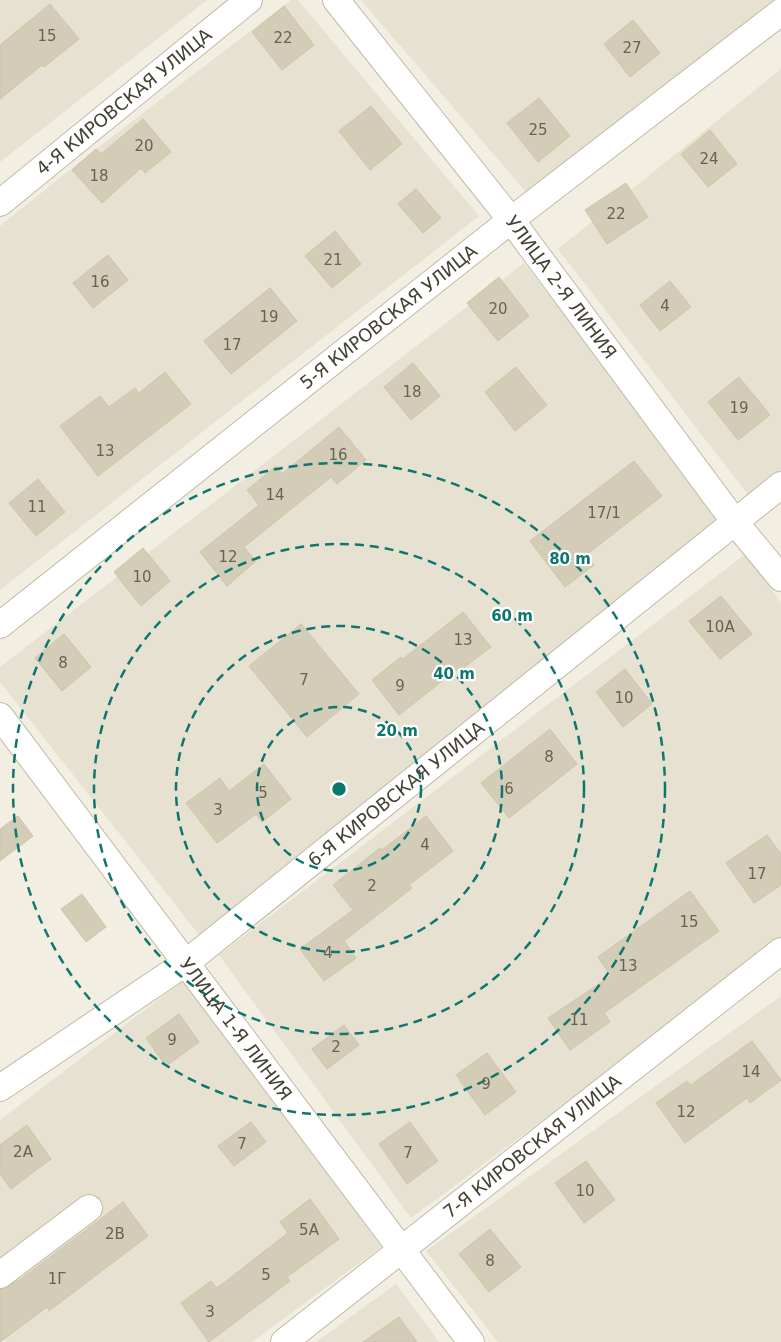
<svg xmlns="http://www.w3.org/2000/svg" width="781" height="1342" font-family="'DejaVu Sans',sans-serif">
  <rect width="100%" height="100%" fill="#f2efe2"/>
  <!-- residential -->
  <g fill="#e6e1d0">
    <path d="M0 0H207L0 162Z"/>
    <path d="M291 0H298L479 216 0 590V226L96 149Z"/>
    <path d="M361 0H780L531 198Z"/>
    <path d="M781 69V485L756 505 558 249Z"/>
    <path d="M524 263 733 532 200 936 0 682V667Z"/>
    <path d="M747 553 781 603V943L411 1218 219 955Z"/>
    <path d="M188 977 381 1247 252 1342H6L0 1335V1120Z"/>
    <path d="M781 996V1342H498L426 1251Z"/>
    <path d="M396 1284 439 1342H316Z"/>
  </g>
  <!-- building -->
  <g fill="#d3ccb7" stroke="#cec4aa">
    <path d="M50 4 79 39 44 67 42 65 0 99V45Z"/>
    <path d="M284 6 314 45 282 70 252 32Z"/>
    <path d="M633 20 660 53 630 77 604 44Z"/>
    <path d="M539 98 570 136 538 162 507 123Z"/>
    <path d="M371 106 402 144 370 170 339 131Z"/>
    <path d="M143 119 171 152 145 173 141 168 102 203 72 170 96 149 101 154Z"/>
    <path d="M710 130 737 164 708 187 681 154Z"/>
    <path d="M626 183 648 217 607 244 585 210Z"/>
    <path d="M416 189 441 218 423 233 398 204Z"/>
    <path d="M335 231 361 264 332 288 305 256Z"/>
    <path d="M108 255 128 280 93 308 73 283Z"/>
    <path d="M499 277 529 316 498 341 467 303Z"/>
    <path d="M670 281 691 307 660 331 640 305Z"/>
    <path d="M270 288 297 321 231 374 204 341Z"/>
    <path d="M413 363 440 396 411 420 384 387Z"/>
    <path d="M516 367 547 405 515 431 485 392Z"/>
    <path d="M165 372 191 404 98 476 60 426 100 396 109 407 135 388 139 393Z"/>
    <path d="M739 377 770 415 738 440 708 402Z"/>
    <path d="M339 427 366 460 337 484 331 477 244 547 256 561 227 586 200 552 259 505 247 490 276 466 282 474Z"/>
    <path d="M634 461 662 496 586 555 594 565 565 587 530 541Z"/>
    <path d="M38 479 65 512 36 536 9 503Z"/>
    <path d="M143 548 170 581 141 606 114 572Z"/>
    <path d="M721 596 752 634 720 659 689 621Z"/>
    <path d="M463 612 491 647 462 669 460 667 399 715 372 680 401 657 403 659Z"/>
    <path d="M301 624 359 694 307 737 249 666Z"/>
    <path d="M64 634 91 667 62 691 35 658Z"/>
    <path d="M625 669 652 704 623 727 596 692Z"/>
    <path d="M550 729 577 764 509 818 481 783Z"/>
    <path d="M264 764 291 799 262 822 256 814 217 843 186 803 220 778 229 791Z"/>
    <path d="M18 816 33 836 0 861V829Z"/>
    <path d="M426 816 453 851 409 885 412 888 344 941 356 958 324 981 300 949 353 910 333 885 380 848 382 850Z"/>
    <path d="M767 835 781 854V885L754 903 726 863Z"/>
    <path d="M690 891 719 931 604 1013 610 1022 570 1050 548 1018 611 976 598 957Z"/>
    <path d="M82 894 106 927 86 942 61 909Z"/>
    <path d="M179 1014 199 1042 166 1066 146 1038Z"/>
    <path d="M344 1025 359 1045 327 1069 312 1049Z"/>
    <path d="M752 1041 781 1080 750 1103 747 1098 685 1143 656 1103 687 1081 691 1085Z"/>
    <path d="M487 1053 516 1092 485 1115 456 1075Z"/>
    <path d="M251 1122 266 1142 234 1166 218 1146Z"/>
    <path d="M410 1122 438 1161 407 1184 379 1144Z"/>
    <path d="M27 1125 51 1159 11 1189 0 1174V1145Z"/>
    <path d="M586 1161 615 1200 584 1223 555 1183Z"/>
    <path d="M310 1199 339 1239 287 1277 290 1281 209 1342 181 1303 211 1281 217 1288 288 1233 280 1222Z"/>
    <path d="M123 1202 148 1236 49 1311 47 1307 0 1342V1290L21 1279Z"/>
    <path d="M490 1229 521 1267 489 1292 459 1254Z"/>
    <path d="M399 1317 417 1342H363Z"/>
  </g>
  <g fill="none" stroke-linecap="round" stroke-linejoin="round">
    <defs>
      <g id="minor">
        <path id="s1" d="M336 0 511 220 734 521 781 578"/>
        <path id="s2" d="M0 203 249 0"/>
        <path id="s3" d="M0 625 511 220 781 12"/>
        <path id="s4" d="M0 716 471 1342"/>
        <path id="s5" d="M0 1088 187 962 781 485"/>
        <path d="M0 1275 89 1208"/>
        <path id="s6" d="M284 1342 781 951"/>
      </g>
    </defs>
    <!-- minor casing -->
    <use href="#minor" stroke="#c0baa7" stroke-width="28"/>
    <!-- minor -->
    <use href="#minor" stroke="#fff" stroke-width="26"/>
  </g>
  <!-- distance rings -->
  <g fill="none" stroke="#0f766e" stroke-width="2.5" stroke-dasharray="9 6">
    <circle cx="339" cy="789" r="82"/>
    <circle cx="339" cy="789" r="163"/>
    <circle cx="339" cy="789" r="245"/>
    <circle cx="339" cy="789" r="326"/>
  </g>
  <g text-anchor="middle" stroke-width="4.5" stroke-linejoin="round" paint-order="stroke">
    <!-- number labels -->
    <g font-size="15" fill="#676253">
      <text x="47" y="41">15</text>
      <text x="283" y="43">22</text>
      <text x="632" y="53">27</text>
      <text x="538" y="135">25</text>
      <text x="144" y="151">20</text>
      <text x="709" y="164">24</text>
      <text x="99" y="181">18</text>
      <text x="616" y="219">22</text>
      <text x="333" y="265">21</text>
      <text x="100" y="287">16</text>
      <text x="665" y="311">4</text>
      <text x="498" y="314">20</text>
      <text x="269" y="322">19</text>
      <text x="232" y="350">17</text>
      <text x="412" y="397">18</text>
      <text x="739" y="413">19</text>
      <text x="105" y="456">13</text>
      <text x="338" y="460">16</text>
      <text x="275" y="500">14</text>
      <text x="37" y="512">11</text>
      <text x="604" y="518">17/1</text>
      <text x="228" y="562">12</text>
      <text x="142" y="582">10</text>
      <text x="720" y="632">10А</text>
      <text x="463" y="645">13</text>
      <text x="63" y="668">8</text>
      <text x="304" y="685">7</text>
      <text x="400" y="691">9</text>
      <text x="624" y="703">10</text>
      <text x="549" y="762">8</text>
      <text x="509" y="794">6</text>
      <text x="263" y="798">5</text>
      <text x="218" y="815">3</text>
      <text x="425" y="850">4</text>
      <text x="757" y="879">17</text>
      <text x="372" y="891">2</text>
      <text x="689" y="927">15</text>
      <text x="328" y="958">4</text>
      <text x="628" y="971">13</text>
      <text x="579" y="1025">11</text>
      <text x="172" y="1045">9</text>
      <text x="336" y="1052">2</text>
      <text x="751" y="1077">14</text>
      <text x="486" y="1089">9</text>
      <text x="686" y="1117">12</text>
      <text x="242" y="1149">7</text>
      <text x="23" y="1157">2А</text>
      <text x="408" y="1158">7</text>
      <text x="585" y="1196">10</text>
      <text x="309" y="1235">5А</text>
      <text x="115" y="1239">2В</text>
      <text x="490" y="1266">8</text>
      <text x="266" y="1280">5</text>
      <text x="57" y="1284">1Г</text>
      <text x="210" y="1317">3</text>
    </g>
    <!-- street labels -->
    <g font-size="18" fill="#433f32" stroke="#fff">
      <text dy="6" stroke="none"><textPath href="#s2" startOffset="160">4-Я КИРОВСКАЯ УЛИЦА</textPath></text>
      <text dy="6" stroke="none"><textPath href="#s1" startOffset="365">УЛИЦА 2-Я ЛИНИЯ</textPath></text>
      <text dy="6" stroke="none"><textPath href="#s3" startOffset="496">5-Я КИРОВСКАЯ УЛИЦА</textPath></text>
      <text dy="6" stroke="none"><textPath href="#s5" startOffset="494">6-Я КИРОВСКАЯ УЛИЦА</textPath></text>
      <text dy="6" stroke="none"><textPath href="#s4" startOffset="392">УЛИЦА 1-Я ЛИНИЯ</textPath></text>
      <text dy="6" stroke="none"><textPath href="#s6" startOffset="316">7-Я КИРОВСКАЯ УЛИЦА</textPath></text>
    </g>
  </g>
  <circle cx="339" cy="789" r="8" fill="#0f766e" stroke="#fff" stroke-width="2.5"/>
  <g font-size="15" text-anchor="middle" font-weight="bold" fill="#0f766e" stroke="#fff" stroke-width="4.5" stroke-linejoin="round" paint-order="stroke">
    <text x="570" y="564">80 m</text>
    <text x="512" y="621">60 m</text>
    <text x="454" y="679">40 m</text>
    <text x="397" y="736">20 m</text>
  </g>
</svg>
